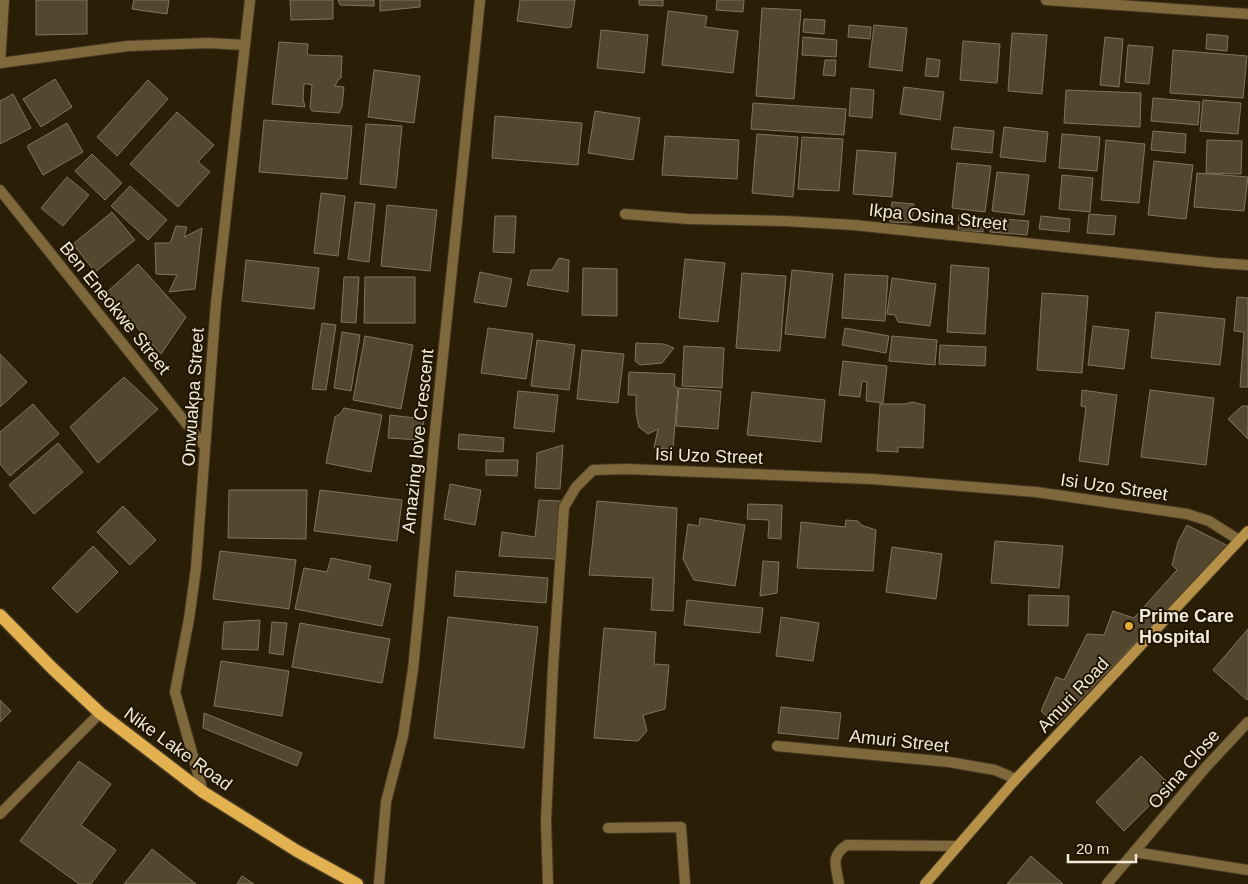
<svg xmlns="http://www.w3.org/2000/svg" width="1248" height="884" font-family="Arial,sans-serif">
  <rect width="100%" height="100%" fill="#2a1e06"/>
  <!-- building -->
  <g fill="#54472f" stroke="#82745b">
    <path d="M36 0H87V34L36 35Z"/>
    <path d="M134 0H169L167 14 132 9Z"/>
    <path d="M290 0H333V19L291 20Z"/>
    <path d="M338 0H374V6L340 5Z"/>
    <path d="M380 0H420V7L380 11Z"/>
    <path d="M520 0H575L571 27 568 28 517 21Z"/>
    <path d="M639 0H663V6L639 5Z"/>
    <path d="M717 0H744L743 12 716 10Z"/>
    <path d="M762 8 801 10 794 99 756 96Z"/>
    <path d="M668 11 707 16 705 27 738 31 733 73 662 65Z"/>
    <path d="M804 19 825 20 824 34 803 32Z"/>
    <path d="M849 25 871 27 870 39 848 37Z"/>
    <path d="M874 25 907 28 902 71 869 67Z"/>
    <path d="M601 30 648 35 644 73 597 68Z"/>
    <path d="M1012 33 1047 35 1042 94 1008 91Z"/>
    <path d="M1207 34 1228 36 1227 51 1206 49Z"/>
    <path d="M803 37 837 40 836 57 802 55Z"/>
    <path d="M1105 37 1123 39 1119 87 1100 85Z"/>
    <path d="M963 41 1000 44 997 83 960 80Z"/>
    <path d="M279 42 308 44 307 53 309 55 342 56 341 78 338 80 335 86 344 87 342 107 339 113 312 111 310 107 312 85 308 84H304L303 98 305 107 272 104Z"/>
    <path d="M1128 45 1153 47 1149 84 1125 82Z"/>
    <path d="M1173 50 1247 56 1243 98 1170 93Z"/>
    <path d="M927 58 940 60 938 77 925 76Z"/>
    <path d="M825 60H836L835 76 823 75Z"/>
    <path d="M374 70 420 76 414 123 368 117Z"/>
    <path d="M55 79 72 107 41 127 23 99Z"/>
    <path d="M148 80 168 99 117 156 97 137Z"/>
    <path d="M904 87 944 92 940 120 900 114Z"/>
    <path d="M851 88 874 90 872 118 849 116Z"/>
    <path d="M1066 90 1141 93 1140 127 1064 123Z"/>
    <path d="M13 94 31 128 0 144V101Z"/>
    <path d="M1153 98 1200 102 1198 125 1151 121Z"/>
    <path d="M1203 100 1241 103 1238 134 1200 131Z"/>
    <path d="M753 103 846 109 844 135 751 129Z"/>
    <path d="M595 111 640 118 633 160 588 153Z"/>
    <path d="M177 112 214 145 198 162 210 172 178 207 130 164Z"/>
    <path d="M495 116 582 123 578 165 492 158Z"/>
    <path d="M264 120 352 126 347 179 259 172Z"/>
    <path d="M67 123 83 152 43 175 27 146Z"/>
    <path d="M366 124 402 126 396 188 360 184Z"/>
    <path d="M954 127 994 131 992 153 951 149Z"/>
    <path d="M1004 127 1048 132 1045 162 1000 157Z"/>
    <path d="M1153 131 1186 134 1185 153 1151 150Z"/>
    <path d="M757 134 798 137 793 197 752 193Z"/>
    <path d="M1062 134 1100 137 1097 171 1059 168Z"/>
    <path d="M665 136 739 140 737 179 662 175Z"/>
    <path d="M802 137 843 139 839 191 798 189Z"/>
    <path d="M1106 140 1145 144 1139 203 1101 200Z"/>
    <path d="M1207 140 1242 141 1241 174 1206 173Z"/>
    <path d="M857 150 896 153 892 197 853 194Z"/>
    <path d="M92 154 122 183 105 200 75 171Z"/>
    <path d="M1154 161 1193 165 1186 219 1148 215Z"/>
    <path d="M957 163 991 166 985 212 952 208Z"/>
    <path d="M997 172 1029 175 1024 215 992 211Z"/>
    <path d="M1197 173 1248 177 1244 211 1194 207Z"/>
    <path d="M1062 175 1093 178 1090 212 1059 209Z"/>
    <path d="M67 177 89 195 63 226 41 208Z"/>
    <path d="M130 186 167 220 148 240 111 206Z"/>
    <path d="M321 193 345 196 338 256 314 253Z"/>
    <path d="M355 202 375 204 369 262 348 259Z"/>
    <path d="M892 202 914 204 912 223 890 222Z"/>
    <path d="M387 205 437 210 430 271 381 266Z"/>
    <path d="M112 212 135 240 95 272 73 244Z"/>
    <path d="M1089 214 1116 216 1114 235 1087 233Z"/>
    <path d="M959 215 984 217 983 232 958 230Z"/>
    <path d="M495 216H516L514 253 493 252Z"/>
    <path d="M1041 216 1070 219 1069 232 1039 229Z"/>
    <path d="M991 218 1029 221 1027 235 990 232Z"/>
    <path d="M176 226 187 227 184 237 202 228 195 289 169 292 177 275 156 274 155 243H170Z"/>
    <path d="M559 258 569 260 568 292 527 285 531 270H552Z"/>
    <path d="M685 259 725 263 718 322 679 318Z"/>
    <path d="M246 260 319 268 314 309 242 301Z"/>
    <path d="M138 264 186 317 161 354 106 293Z"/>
    <path d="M951 265 989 268 985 334 947 332Z"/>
    <path d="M583 268 617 269V316L582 315Z"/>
    <path d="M792 270 833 274 825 338 785 334Z"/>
    <path d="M480 272 512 279 506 307 474 302Z"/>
    <path d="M742 273 786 276 780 351 736 348Z"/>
    <path d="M845 274 888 276 885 321 842 318Z"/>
    <path d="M344 277H359L356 323 341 322Z"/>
    <path d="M365 277H415V323H364Z"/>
    <path d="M892 278 936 284 930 326 898 322 895 315 887 314Z"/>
    <path d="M1042 293 1088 296 1082 373 1037 370Z"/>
    <path d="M1237 297 1248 298V387H1240L1244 332 1234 331Z"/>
    <path d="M1156 312 1225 319 1220 365 1151 358Z"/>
    <path d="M322 323 336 325 326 390 312 389Z"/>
    <path d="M1093 326 1129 330 1124 369 1088 365Z"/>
    <path d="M488 328 533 334 526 379 481 373Z"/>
    <path d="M845 328 889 336 886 353 842 345Z"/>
    <path d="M342 332 360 335 351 391 334 388Z"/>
    <path d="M365 336 413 345 401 409 353 400Z"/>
    <path d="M892 336 937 340 935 365 889 361Z"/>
    <path d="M537 340 575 345 569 390 531 386Z"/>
    <path d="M636 343 664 344 674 348 662 363 640 365 635 361Z"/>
    <path d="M940 345 986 347 985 366 939 364Z"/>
    <path d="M684 346 724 348 722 388 682 386Z"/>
    <path d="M582 350 624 354 618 403 577 399Z"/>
    <path d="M0 354 27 382 0 407Z"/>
    <path d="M843 361 887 366 883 403 866 401 867 382 862 381 860 397 839 395Z"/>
    <path d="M629 372 675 374 674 386 678 388 673 449 654 448 658 429 648 434 639 427 636 413V395H628Z"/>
    <path d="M124 377 158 409 98 463 70 427Z"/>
    <path d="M679 388 721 391 718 429 676 426Z"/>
    <path d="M1082 390 1117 395 1108 465 1079 461 1086 407 1081 406Z"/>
    <path d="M1150 390 1214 398 1206 465 1141 457Z"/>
    <path d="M518 391 558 395 554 432 514 428Z"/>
    <path d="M752 392 825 400 821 442 747 435Z"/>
    <path d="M912 402 925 405 923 448 898 447V452L877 451 880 404H905Z"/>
    <path d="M33 404 59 434 10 476 0 464V432Z"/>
    <path d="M1242 406H1248V439L1228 419Z"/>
    <path d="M344 408 382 415 371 472 326 463 335 417 341 413Z"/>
    <path d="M390 415 424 419 421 440 388 438Z"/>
    <path d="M459 434 504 438 503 452 458 449Z"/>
    <path d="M58 443 83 472 34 514 9 485Z"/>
    <path d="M563 445 560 489 535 488 537 453Z"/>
    <path d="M486 460H518L517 476 486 475Z"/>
    <path d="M450 484 481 490 475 525 444 519Z"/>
    <path d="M229 490H307L306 539 228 538Z"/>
    <path d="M320 490 402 500 397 541 314 531Z"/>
    <path d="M539 500 561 501 555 559 499 556 502 532 535 537Z"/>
    <path d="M597 501 677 508 673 611 651 610 653 578 589 575Z"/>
    <path d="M748 504 782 505 781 539 768 538 769 520 747 519Z"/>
    <path d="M123 506 156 540 130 565 97 532Z"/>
    <path d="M700 518 745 525 735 586 694 580 683 559 688 524 699 526Z"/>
    <path d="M846 520 858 521 861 525 876 530 873 571 797 568 801 522 845 527Z"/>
    <path d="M1187 525 1228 546 1056 725 1041 711 1056 677 1064 680 1087 634 1104 635 1113 611 1134 618 1177 570 1172 565 1178 542Z"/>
    <path d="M995 541 1063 546 1059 588 991 583Z"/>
    <path d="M93 546 118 572 77 613 52 588Z"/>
    <path d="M892 547 942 554 936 599 886 592Z"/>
    <path d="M220 551 296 560 289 609 213 599Z"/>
    <path d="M331 558 371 566 368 579 391 584 382 626 295 609 304 568 327 572Z"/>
    <path d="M763 561 779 562 777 593 760 596Z"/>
    <path d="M456 571 548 578 546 603 454 596Z"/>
    <path d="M1029 595 1069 596 1068 626 1028 625Z"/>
    <path d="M687 600 763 608 760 633 684 625Z"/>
    <path d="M448 617 538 627 524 748 434 738Z"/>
    <path d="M781 617 819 623 813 661 776 656Z"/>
    <path d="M260 620 258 650 222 649 224 622Z"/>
    <path d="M272 622 287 623 283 655 269 653Z"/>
    <path d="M300 623 390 639 382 683 292 667Z"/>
    <path d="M604 628 656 632 654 664 669 665 665 709 643 715 647 731 638 741 594 738Z"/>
    <path d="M1248 629V698L1247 700 1213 670Z"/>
    <path d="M221 661 289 671 282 716 214 706Z"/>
    <path d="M0 700 11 711 0 722Z"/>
    <path d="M781 707 841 713 838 739 778 733Z"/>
    <path d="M204 713 302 753 297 766 203 728Z"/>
    <path d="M1141 756 1170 785 1124 831 1096 802Z"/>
    <path d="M79 761 111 784 81 825 116 850 91 884H79L20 841Z"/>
    <path d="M152 849 196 884H124Z"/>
    <path d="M1031 856 1063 884H1007Z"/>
    <path d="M242 876 254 884H237Z"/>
  </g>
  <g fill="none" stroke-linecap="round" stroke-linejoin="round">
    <defs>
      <path id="lane" d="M839 884C836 866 830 856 847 845L958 846"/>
      <g id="street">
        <path d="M1046 0 1248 14"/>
        <path d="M0 62 4 0"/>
        <path d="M0 63 128 46 208 43 245 45"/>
        <path d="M0 190 205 447"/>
        <path d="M625 214 689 219 785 221 854 225 1217 263 1248 265"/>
        <path d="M777 746 949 762 995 770 1016 779"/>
        <path d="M203 792 175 692 189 619 196 568 216 303 250 0"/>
        <path d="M0 814 100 713"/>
        <path d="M608 828 681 827 685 884"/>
        <path d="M1134 852 1248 870"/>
        <path d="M379 884 386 802 403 736 413 669 419 609 434 442 480 0"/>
        <path d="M548 884 546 821 553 667 564 507 576 487 593 470 626 469 872 479 1036 492 1187 514 1209 521 1239 540"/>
        <path d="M1107 884 1206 767 1248 722"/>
      </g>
      <path id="secondary" d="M925 884 1016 779 1248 531"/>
      <path id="primary" d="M0 615 53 669 100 713 203 792 297 851 357 884"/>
    </defs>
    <!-- lane casing -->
    <use href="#lane" stroke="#463a24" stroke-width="12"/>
    <!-- street casing -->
    <use href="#street" stroke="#463a24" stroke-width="12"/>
    <!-- secondary casing -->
    <use href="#secondary" stroke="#463a24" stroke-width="12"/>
    <!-- primary casing -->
    <use href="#primary" stroke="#463a24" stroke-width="15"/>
    <!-- lane -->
    <use href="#lane" stroke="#80683d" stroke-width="10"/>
    <!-- street -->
    <use href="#street" stroke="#80683d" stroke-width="10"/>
    <!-- secondary -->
    <use href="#secondary" stroke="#b89149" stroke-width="10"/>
    <!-- primary -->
    <use href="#primary" stroke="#e3b150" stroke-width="12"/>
  </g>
  <!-- markers -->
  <circle fill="#e5ad36" stroke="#201500" stroke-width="2" cx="1129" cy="626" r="5"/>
  <g text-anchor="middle" stroke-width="4" stroke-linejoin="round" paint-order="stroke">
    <!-- street labels -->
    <g font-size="18" fill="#f1e9db" stroke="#201500">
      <text transform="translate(938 217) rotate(6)" y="6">Ikpa Osina Street</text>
      <text transform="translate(115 308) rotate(51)" y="6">Ben Eneokwe Street</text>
      <text transform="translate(193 397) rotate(-86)" y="6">Onwuakpa Street</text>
      <text transform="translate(418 441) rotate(-84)" y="6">Amazing love Crescent</text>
      <text transform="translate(709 456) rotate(2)" y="6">Isi Uzo Street</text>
      <text transform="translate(1114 487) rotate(8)" y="6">Isi Uzo Street</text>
      <text transform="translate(1073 695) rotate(-47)" y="6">Amuri Road</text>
      <text transform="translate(899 741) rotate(6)" y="6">Amuri Street</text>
      <text transform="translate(178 749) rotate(36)" y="6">Nike Lake Road</text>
      <text transform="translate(1184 769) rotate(-49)" y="6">Osina Close</text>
    </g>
    <!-- poi labels -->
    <g font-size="18" font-weight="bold" fill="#f1e9db" stroke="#201500" text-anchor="start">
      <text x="1139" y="622">Prime Care<tspan x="1139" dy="21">Hospital</tspan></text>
    </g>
  </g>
  <!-- scale -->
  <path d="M1068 854v8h68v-8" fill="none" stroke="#f1e9db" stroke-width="2.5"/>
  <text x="1076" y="854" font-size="15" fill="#f1e9db" stroke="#201500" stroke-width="4" paint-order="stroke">20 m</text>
</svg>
